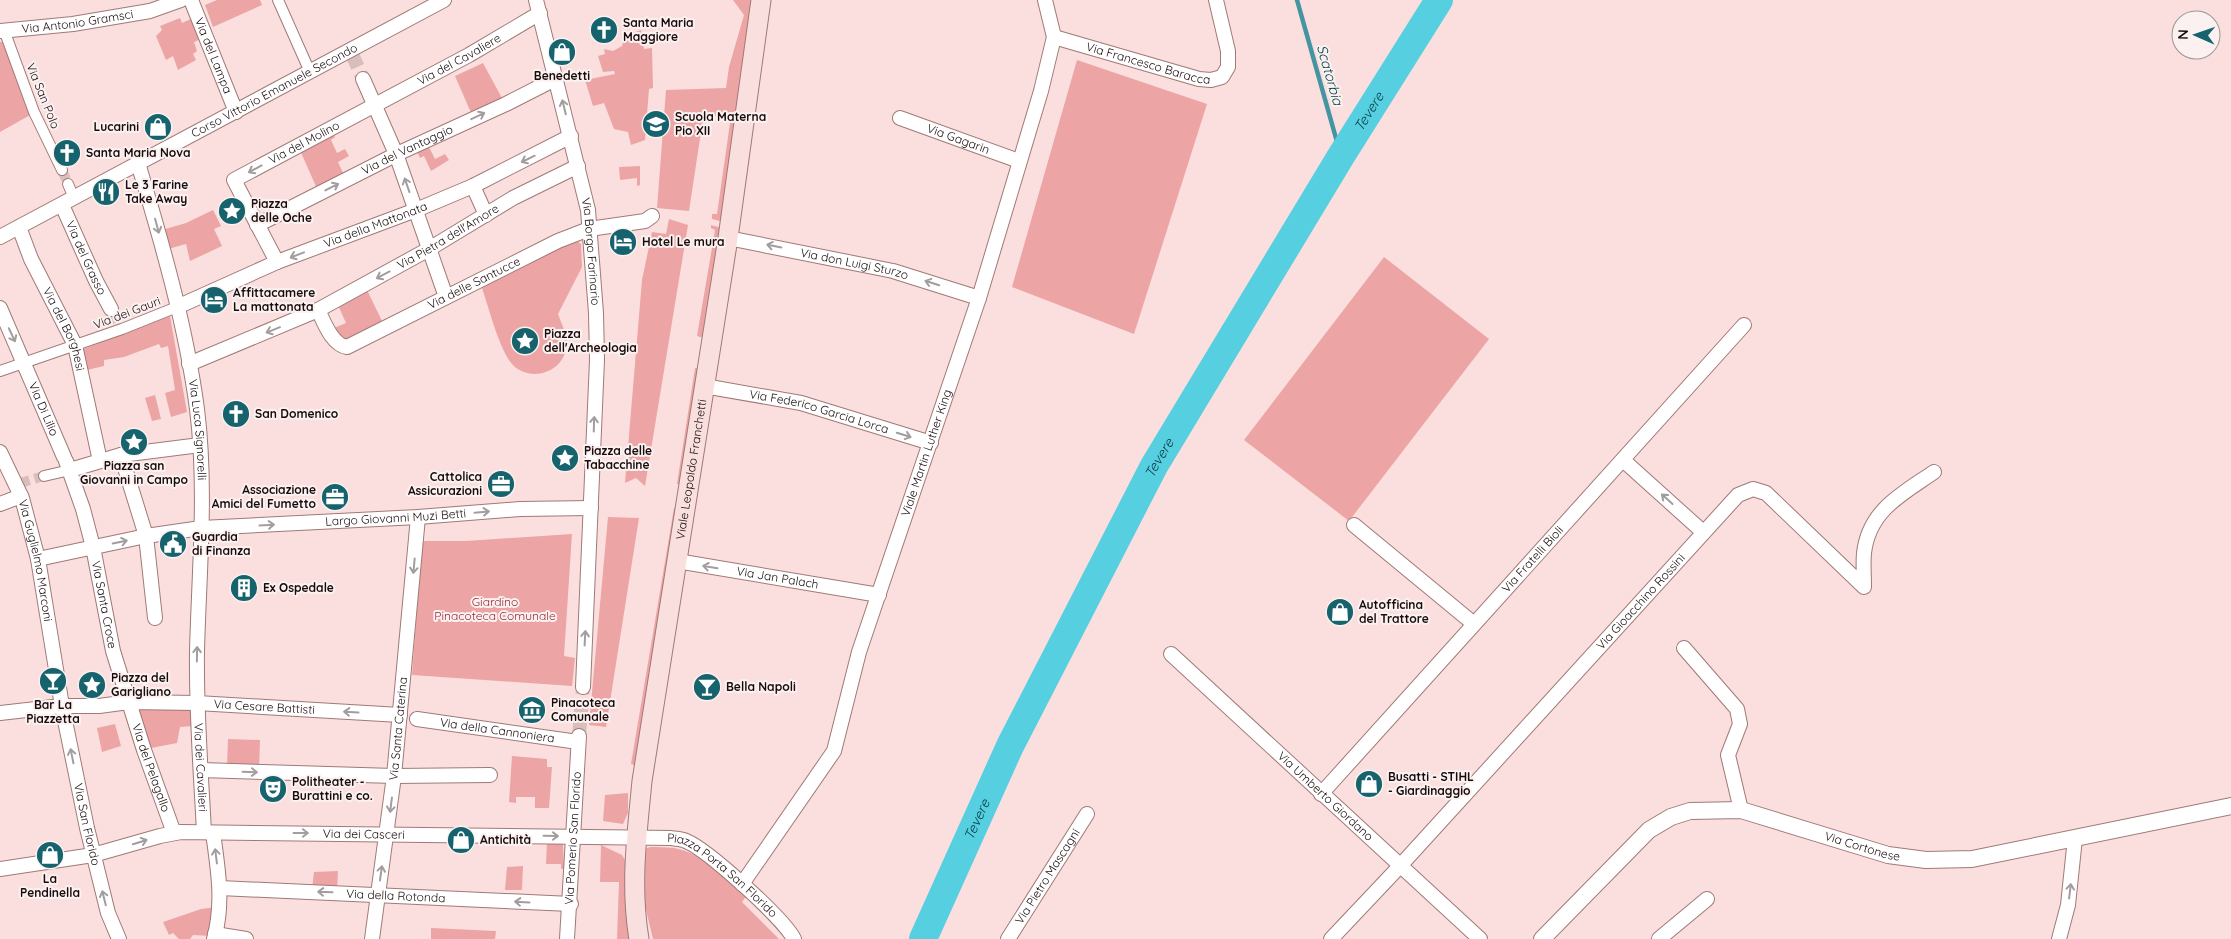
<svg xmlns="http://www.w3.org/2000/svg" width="2231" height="939" font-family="Quicksand,sans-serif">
  <rect width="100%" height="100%" fill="#fadfde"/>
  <!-- green -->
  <g fill="#eca5a4">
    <path d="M217 0H260L262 5 213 27 205 5Z"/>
    <path d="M733 0H753L723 222 712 219V214H717L731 116H710L703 119 689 211 657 208 666 90 726 88 729 67 744 15Z"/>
    <path d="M180 18 182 23 193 18 201 39 194 42 197 51 193 54 196 60 178 70 173 56 166 60 156 36 162 30 160 26Z"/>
    <path d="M641 30 644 49 652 48 653 88 649 89 645 140 631 145 628 132 614 129 604 103 593 106 585 80 615 74 614 71 603 72 598 56 605 54 604 49 613 51 622 46 625 36Z"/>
    <path d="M0 42H3L32 114 0 132Z"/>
    <path d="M1077 60 1207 104 1134 334 1012 287Z"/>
    <path d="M483 63 503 100 472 115 455 76Z"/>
    <path d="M333 133 335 137 331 140 337 153 345 149 349 156 338 162 345 177 318 191 299 148Z"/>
    <path d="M427 143 435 159 445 154 449 160 431 171 424 156 420 158 416 149Z"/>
    <path d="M640 166V185L637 186V178L620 180 619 167Z"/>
    <path d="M213 210 221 226 214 229 222 246 190 261 186 244 168 249 162 230 186 223Z"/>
    <path d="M669 219 688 225 645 486 636 478 625 483 642 280 652 232 666 234Z"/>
    <path d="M711 225 722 228 704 338 697 336 715 230 711 228Z"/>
    <path d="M574 238 581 244 582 267 558 314C562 325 568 336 566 348 563 373 529 383 512 364 499 349 488 305 481 285Z"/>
    <path d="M1384 257 1489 339 1349 521 1244 440Z"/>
    <path d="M366 288 383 323 345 340H342L334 328 346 323 337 303Z"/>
    <path d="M170 316 187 412 171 417 165 393 175 390 168 346 161 348 159 344 124 357 104 360V366L87 370 81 350Z"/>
    <path d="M695 368H700L681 485 677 484Z"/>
    <path d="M155 395 161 419 152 421 145 398Z"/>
    <path d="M674 508H680L637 766 631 764Z"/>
    <path d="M608 517 639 518 606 727 589 725Z"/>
    <path d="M572 534 564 656 575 658 572 686 412 675 422 541H466Z"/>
    <path d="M133 708 192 709 193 726 180 727 177 743 146 749Z"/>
    <path d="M115 724 121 746 102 752 97 728Z"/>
    <path d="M228 739 260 740 259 769 227 767Z"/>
    <path d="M512 756 547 759V767H552L549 808H535V797H516V803L509 802Z"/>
    <path d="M628 793V813L623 824 603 821 605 795Z"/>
    <path d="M547 842 563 844 564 869H561V864H546Z"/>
    <path d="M601 845 622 855 625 860 630 939H617L619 882H600Z"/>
    <path d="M650 847C658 847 666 847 674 848 703 853 725 878 747 895L742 902 779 939H653L641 889 645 849Z"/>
    <path d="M523 866 522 890H505L507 867Z"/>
    <path d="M338 871 337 890H312L314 872Z"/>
    <path d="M217 907 211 936 193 935 190 939H179L173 933 169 935 163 922 201 909Z"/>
    <path d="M431 928 496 931 495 939H431Z"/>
  </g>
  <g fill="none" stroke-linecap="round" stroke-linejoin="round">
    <!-- stream -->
    <path stroke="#4494a1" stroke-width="4.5" d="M1297 0 1341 156"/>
    <!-- river -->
    <path stroke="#56cfe1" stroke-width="28" id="s1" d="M923 939 1010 746 1154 466 1341 156 1439 0"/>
    <!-- pedestrian-tunnel -->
    <g stroke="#d8bfbe" stroke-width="10" stroke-dasharray="10 5" stroke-linecap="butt">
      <path d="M62 170 68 184"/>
      <path d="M20 483 44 476"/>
    </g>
    <!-- minor-tunnel -->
    <g stroke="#d8bfbe" stroke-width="14" stroke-dasharray="14 7" stroke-linecap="butt">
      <path d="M352 54 363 79"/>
      <path d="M111 309 122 329"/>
      <path d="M579 736 583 687"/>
    </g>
    <defs>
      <g id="pedestrian">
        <path d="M278 0 310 72"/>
        <path d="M4 30 34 112 62 170"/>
        <path d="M68 184 74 198"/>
        <path d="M0 371 122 329 177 307"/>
        <path d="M44 476 70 470"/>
      </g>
      <g id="minor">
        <path id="s2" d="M191 0 236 112"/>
        <path id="s3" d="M536 0 588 210 596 313 597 360 583 687"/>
        <path id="s4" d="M0 31 73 24 150 11 181 0"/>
        <path id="s5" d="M1054 37 1199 79 1211 80 1222 77 1228 67V51L1216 0"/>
        <path d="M363 79 396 154 446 297"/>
        <path id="s6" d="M900 118 1019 161"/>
        <path id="s7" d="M138 163C162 243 186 326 197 409 207 489 199 571 197 651 196 712 201 772 204 832"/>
        <path d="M473 186 486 215"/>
        <path id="s8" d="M62 205 96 281 111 309"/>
        <path id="s9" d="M257 225 399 153 506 104 557 78"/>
        <path id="s10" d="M19 227 31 259 75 345 100 461"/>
        <path id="s11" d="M0 237 444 0"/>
        <path id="s12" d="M728 238 893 271 979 298"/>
        <path id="s13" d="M277 262 234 180 469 55 540 13"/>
        <path id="s14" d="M177 307 277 262 416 210 473 186 571 136"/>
        <path id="s15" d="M0 308 64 457"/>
        <path id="s16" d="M318 310C324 322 332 345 347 347L558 241 589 229 645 221 652 216"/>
        <path id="s17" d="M189 364 318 310 429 249 513 198 578 166"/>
        <path id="s18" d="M704 386 801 403 931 443"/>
        <path id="s19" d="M0 452 22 498 38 559 62 706 87 828 108 913 119 939"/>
        <path d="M121 455 146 536 155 618"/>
        <path d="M1623 460 1703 532"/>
        <path id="s20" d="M66 461 83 509 93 547 113 651 144 750 174 833"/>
        <path d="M70 470 121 455 200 445"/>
        <path d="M0 504 21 496"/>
        <path d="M1354 525 1474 624"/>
        <path id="s21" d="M38 559 146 536 201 528 418 517 520 509 591 508"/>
        <path id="s22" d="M677 561 879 595"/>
        <path d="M1684 648 1737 709 1740 724 1728 755 1741 810"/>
        <path id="s23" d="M1171 654 1480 939"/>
        <path id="s24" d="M0 713 62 706H99L129 702 197 703 400 715"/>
        <path id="s25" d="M417 719 578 742"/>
        <path d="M201 770 394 776 490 775"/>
        <path id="s26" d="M1321 794 1744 325"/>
        <path d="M213 833C218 869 224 903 214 939"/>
        <path id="s27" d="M0 869 93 855 160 836 181 832 671 838C676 839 682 839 686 841 708 850 784 919 794 939"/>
        <path id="s28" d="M742 884 834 751 859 652 979 298 1041 91 1054 37 1045 0"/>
        <path id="s29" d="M220 888 571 904"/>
        <path d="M215 934 246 939"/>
        <path id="s30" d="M372 939 394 776 418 517"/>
        <path id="s31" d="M567 939 579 736"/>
        <path id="s32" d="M1008 939 1087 814"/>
        <path id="s33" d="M1331 939 1400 866 1738 495 1753 489 1766 493 1864 587C1864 576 1863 564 1864 553 1869 510 1902 494 1934 472"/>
        <path d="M1659 939 1707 899"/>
        <path d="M2059 939 2068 905 2075 838"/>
      </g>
      <g id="tertiary">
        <path id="s34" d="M1542 939 1649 830 1671 817 1690 811 1741 810 1888 855 1926 860 1972 859 2231 806"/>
      </g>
      <g id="secondary">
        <path id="s35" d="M639 939C630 886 637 834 642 781L728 238 761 0"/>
      </g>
    </defs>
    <!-- pedestrian casing -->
    <use href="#pedestrian" stroke="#a07977" stroke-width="12"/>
    <!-- minor casing -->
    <use href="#minor" stroke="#a07977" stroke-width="16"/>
    <!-- tertiary casing -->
    <use href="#tertiary" stroke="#a07977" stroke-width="18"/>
    <!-- secondary casing -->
    <use href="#secondary" stroke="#a07977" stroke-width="21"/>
    <!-- pedestrian -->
    <use href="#pedestrian" stroke="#fff" stroke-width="10"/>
    <!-- minor -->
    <use href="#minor" stroke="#fff" stroke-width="14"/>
    <!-- tertiary -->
    <use href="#tertiary" stroke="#fff" stroke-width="16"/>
    <!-- secondary -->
    <use href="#secondary" stroke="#f9e0df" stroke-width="19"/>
  </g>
  <!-- one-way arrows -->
  <defs><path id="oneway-shaft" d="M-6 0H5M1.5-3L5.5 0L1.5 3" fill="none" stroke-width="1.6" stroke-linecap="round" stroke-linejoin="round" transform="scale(1.25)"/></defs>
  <g stroke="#a39d9d">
    <use href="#oneway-shaft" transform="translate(564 107) rotate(-104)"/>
    <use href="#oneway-shaft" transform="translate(478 116) rotate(-25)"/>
    <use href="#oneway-shaft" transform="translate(528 159) rotate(154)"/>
    <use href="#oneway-shaft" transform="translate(255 169) rotate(152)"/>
    <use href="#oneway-shaft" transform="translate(407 185) rotate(-109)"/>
    <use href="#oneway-shaft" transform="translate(332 187) rotate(-27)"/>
    <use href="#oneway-shaft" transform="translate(157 226) rotate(75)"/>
    <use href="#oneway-shaft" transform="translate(774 246) rotate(-169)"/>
    <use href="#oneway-shaft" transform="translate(297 255) rotate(159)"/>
    <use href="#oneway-shaft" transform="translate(383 275) rotate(152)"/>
    <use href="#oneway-shaft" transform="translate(932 283) rotate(-162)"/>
    <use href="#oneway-shaft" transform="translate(273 330) rotate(158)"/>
    <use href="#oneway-shaft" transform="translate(12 335) rotate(65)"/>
    <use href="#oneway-shaft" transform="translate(594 424) rotate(-88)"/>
    <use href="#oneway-shaft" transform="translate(904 435) rotate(17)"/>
    <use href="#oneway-shaft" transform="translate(1667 499) rotate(-138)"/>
    <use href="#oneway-shaft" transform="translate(482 512) rotate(-5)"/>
    <use href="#oneway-shaft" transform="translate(267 525) rotate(-3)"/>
    <use href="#oneway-shaft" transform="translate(120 542) rotate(-11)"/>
    <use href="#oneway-shaft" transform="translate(414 566) rotate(95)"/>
    <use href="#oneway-shaft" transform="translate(710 567) rotate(-171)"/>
    <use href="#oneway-shaft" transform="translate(585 638) rotate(-87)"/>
    <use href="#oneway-shaft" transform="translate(197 654) rotate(-89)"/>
    <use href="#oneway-shaft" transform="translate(351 712) rotate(-177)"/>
    <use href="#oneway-shaft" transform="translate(72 756) rotate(-101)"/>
    <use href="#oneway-shaft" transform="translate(250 772) rotate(2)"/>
    <use href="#oneway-shaft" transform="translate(391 805) rotate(97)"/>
    <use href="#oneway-shaft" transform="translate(301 833)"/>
    <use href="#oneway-shaft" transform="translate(551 836) rotate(1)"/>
    <use href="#oneway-shaft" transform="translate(140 842) rotate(-17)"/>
    <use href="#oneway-shaft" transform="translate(216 856) rotate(-97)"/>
    <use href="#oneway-shaft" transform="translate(381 873) rotate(-82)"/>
    <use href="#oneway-shaft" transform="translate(2070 891) rotate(-83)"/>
    <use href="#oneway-shaft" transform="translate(325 892) rotate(-178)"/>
    <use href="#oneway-shaft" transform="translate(104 898) rotate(-104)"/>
    <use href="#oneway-shaft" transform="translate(522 902) rotate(-177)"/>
  </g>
  <!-- icons -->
  <defs>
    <symbol id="church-disc" viewBox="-11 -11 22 22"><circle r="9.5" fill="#16636d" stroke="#faf1f0"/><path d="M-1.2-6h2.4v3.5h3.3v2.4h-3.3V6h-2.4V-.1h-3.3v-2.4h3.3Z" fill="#fff"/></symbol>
    <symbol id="shop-disc" viewBox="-11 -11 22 22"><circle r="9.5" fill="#16636d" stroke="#faf1f0"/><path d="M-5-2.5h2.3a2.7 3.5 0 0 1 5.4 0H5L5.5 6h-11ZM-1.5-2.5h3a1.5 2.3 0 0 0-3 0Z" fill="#fff"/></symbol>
    <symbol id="school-disc" viewBox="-11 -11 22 22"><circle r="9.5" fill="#16636d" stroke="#faf1f0"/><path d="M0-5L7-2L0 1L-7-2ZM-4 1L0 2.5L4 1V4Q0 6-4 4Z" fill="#fff"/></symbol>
    <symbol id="restaurant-disc" viewBox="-11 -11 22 22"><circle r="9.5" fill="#16636d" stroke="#faf1f0"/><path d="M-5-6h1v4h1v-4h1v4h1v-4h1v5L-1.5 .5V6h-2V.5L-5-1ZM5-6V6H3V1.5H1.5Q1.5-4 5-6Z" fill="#fff"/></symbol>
    <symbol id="sight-disc" viewBox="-11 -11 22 22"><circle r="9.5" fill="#16636d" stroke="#faf1f0"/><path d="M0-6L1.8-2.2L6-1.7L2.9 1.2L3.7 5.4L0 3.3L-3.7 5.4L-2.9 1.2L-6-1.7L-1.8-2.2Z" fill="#fff"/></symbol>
    <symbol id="hotel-disc" viewBox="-11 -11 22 22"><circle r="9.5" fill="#16636d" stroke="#faf1f0"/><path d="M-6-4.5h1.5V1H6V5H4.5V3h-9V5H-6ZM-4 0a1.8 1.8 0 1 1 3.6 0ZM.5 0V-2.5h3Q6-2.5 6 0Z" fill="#fff"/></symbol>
    <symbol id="office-disc" viewBox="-11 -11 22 22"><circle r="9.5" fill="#16636d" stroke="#faf1f0"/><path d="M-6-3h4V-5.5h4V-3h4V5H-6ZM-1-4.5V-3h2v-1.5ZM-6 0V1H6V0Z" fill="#fff"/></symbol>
    <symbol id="civic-disc" viewBox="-11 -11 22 22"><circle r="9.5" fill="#16636d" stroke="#faf1f0"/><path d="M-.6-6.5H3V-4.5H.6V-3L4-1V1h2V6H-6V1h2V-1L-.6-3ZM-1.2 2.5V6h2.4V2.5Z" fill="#fff"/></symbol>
    <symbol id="building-disc" viewBox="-11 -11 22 22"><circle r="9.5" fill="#16636d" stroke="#faf1f0"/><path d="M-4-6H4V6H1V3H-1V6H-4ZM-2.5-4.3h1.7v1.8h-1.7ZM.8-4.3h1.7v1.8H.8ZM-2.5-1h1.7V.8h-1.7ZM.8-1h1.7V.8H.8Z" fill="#fff"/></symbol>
    <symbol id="bar-disc" viewBox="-11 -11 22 22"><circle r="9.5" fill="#16636d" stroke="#faf1f0"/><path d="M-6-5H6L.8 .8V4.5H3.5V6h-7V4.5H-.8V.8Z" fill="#fff"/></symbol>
    <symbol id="museum-disc" viewBox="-11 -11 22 22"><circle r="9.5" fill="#16636d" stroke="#faf1f0"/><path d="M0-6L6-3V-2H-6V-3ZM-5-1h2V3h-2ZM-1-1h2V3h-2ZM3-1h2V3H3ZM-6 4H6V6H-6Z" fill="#fff"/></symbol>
    <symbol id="theatre-disc" viewBox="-11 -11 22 22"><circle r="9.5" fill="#16636d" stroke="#faf1f0"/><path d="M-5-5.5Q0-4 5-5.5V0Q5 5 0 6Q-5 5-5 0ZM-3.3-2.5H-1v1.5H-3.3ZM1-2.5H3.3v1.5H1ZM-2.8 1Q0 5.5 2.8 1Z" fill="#fff"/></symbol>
  </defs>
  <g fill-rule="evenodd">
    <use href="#church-disc" x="588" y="14" width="32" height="32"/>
    <use href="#shop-disc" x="546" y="36" width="32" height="32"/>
    <use href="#school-disc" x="640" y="108" width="32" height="32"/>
    <use href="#shop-disc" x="142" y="111" width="32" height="32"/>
    <use href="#church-disc" x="51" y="137" width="32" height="32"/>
    <use href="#restaurant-disc" x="90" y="176" width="32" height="32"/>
    <use href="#sight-disc" x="216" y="195" width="32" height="32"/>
    <use href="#hotel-disc" x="607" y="226" width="32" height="32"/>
    <use href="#hotel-disc" x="198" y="284" width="32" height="32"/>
    <use href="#sight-disc" x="509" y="325" width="32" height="32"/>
    <use href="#church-disc" x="220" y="398" width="32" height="32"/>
    <use href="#sight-disc" x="118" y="426" width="32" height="32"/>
    <use href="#sight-disc" x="549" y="442" width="32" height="32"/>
    <use href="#office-disc" x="485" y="468" width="32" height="32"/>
    <use href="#office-disc" x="319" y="481" width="32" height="32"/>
    <use href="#civic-disc" x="157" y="528" width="32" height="32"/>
    <use href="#building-disc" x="228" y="572" width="32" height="32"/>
    <use href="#shop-disc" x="1324" y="596" width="32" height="32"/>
    <use href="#bar-disc" x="37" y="665" width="32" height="32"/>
    <use href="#sight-disc" x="76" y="669" width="32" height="32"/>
    <use href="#bar-disc" x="691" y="671" width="32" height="32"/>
    <use href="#museum-disc" x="516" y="694" width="32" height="32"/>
    <use href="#shop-disc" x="1353" y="768" width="32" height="32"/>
    <use href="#theatre-disc" x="257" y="773" width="32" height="32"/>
    <use href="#shop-disc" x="445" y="824" width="32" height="32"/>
    <use href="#shop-disc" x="34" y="839" width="32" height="32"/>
  </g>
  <g text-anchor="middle" stroke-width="4" stroke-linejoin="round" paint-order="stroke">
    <!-- street labels -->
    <g font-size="12" fill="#190b0b" stroke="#faf1f0">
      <text dy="4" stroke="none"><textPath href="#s4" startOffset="78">Via Antonio Gramsci</textPath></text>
      <text dy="4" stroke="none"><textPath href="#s2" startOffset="60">Via del Lampa</textPath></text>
      <text dy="4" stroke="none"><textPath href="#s13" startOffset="348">Via del Cavaliere</textPath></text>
      <text dy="4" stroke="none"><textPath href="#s5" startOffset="98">Via Francesco Baracca</textPath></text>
      <text dy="4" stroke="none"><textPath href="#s11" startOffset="311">Corso Vittorio Emanuele Secondo</textPath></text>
      <text transform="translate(43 96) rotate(68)" y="4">Via San Polo</text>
      <text dy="4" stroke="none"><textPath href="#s6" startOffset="62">Via Gagarin</textPath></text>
      <text dy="4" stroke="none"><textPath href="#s13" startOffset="172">Via del Molino</textPath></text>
      <text dy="4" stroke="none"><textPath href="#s9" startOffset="168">Via del Vantaggio</textPath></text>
      <text dy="4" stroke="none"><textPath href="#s14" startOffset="215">Via della Mattonata</textPath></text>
      <text dy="4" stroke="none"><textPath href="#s17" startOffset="289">Via Pietra dell'Amore</textPath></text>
      <text dy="4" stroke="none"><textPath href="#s3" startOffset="258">Via Borgo Farinario</textPath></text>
      <text dy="4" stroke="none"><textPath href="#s8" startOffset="58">Via del Grasso</textPath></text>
      <text dy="4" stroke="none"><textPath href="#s12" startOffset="129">Via don Luigi Sturzo</textPath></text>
      <text dy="4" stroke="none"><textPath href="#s16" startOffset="191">Via delle Santucce</textPath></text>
      <text transform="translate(127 313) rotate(-21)" y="4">Via dei Gauri</text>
      <text dy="4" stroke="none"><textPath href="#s10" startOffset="112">Via del Borghesi</textPath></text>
      <text dy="4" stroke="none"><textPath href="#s15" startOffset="110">Via Di Lilio</textPath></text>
      <text dy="4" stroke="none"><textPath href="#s18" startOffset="118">Via Federico Garcia Lorca</textPath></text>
      <text dy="4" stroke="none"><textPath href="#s7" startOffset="274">Via Luca Signorelli</textPath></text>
      <text dy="4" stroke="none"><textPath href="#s28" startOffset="474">Viale Martin Luther King</textPath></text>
      <text dy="4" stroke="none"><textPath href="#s35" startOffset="474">Viale Leopoldo Franchetti</textPath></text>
      <text dy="4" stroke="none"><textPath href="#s21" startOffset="361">Largo Giovanni Muzi Betti</textPath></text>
      <text dy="4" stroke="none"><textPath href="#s26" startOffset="316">Via Fratelli Bioli</textPath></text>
      <text dy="4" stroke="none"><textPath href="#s19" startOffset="115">Via Guglielmo Marconi</textPath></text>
      <text dy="4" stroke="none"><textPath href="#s22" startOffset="102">Via Jan Palach</textPath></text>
      <text dy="4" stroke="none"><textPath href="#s33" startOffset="458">Via Gioacchino Rossini</textPath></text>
      <text dy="4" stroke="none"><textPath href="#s20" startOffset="149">Via Santa Croce</textPath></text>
      <text dy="4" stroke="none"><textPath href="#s24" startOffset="265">Via Cesare Battisti</textPath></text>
      <text dy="4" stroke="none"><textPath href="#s30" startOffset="212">Via Santa Caterina</textPath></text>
      <text dy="4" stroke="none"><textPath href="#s25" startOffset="81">Via della Cannoniera</textPath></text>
      <text dy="4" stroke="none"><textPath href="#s20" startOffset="319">Via del Pelagallo</textPath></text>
      <text dy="4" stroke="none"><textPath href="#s7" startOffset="612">Via dei Cavalieri</textPath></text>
      <text dy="4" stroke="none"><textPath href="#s23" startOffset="210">Via Umberto Giordano</textPath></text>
      <text dy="4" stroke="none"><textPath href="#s19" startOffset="384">Via San Florido</textPath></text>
      <text dy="4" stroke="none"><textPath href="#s27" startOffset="368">Via dei Casceri</textPath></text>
      <text dy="4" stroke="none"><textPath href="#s31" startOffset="101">Via Pomerio San Florido</textPath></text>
      <text dy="4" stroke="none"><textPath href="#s34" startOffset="376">Via Cortonese</textPath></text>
      <text dy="4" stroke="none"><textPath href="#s32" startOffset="74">Via Pietro Mascagni</textPath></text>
      <text dy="4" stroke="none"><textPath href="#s27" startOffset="739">Piazza Porta San Florido</textPath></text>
      <text dy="4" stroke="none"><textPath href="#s29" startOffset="176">Via della Rotonda</textPath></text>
    </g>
    <!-- poi labels -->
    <g font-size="12" font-weight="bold" fill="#190b0b" stroke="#faf1f0" text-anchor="start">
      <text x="623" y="27">Santa Maria<tspan x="623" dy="14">Maggiore</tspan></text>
      <text x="562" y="80" text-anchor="middle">Benedetti</text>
      <text x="675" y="121">Scuola Materna<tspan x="675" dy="14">Pio XII</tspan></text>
      <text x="139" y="131" text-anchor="end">Lucarini</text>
      <text x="86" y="157">Santa Maria Nova</text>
      <text x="125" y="189">Le 3 Farine<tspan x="125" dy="14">Take Away</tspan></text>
      <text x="251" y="208">Piazza<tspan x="251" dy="14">delle Oche</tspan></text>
      <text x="642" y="246">Hotel Le mura</text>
      <text x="233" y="297">Affittacamere<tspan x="233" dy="14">La mattonata</tspan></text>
      <text x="544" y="338">Piazza<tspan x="544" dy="14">dell'Archeologia</tspan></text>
      <text x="255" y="418">San Domenico</text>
      <text x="584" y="455">Piazza delle<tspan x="584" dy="14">Tabacchine</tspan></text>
      <text x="134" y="470" text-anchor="middle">Piazza san<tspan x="134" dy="14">Giovanni in Campo</tspan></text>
      <text x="482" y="481" text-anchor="end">Cattolica<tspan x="482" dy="14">Assicurazioni</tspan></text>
      <text x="316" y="494" text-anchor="end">Associazione<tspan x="316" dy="14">Amici del Fumetto</tspan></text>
      <text x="192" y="541">Guardia<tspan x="192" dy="14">di Finanza</tspan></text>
      <text x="263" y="592">Ex Ospedale</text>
      <text x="1359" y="609">Autofficina<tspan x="1359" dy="14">del Trattore</tspan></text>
      <text x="111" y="682">Piazza del<tspan x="111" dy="14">Garigliano</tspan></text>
      <text x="726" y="691">Bella Napoli</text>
      <text x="551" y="707">Pinacoteca<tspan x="551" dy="14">Comunale</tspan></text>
      <text x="53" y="709" text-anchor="middle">Bar La<tspan x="53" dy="14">Piazzetta</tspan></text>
      <text x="1388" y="781">Busatti - STIHL<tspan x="1388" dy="14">- Giardinaggio</tspan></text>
      <text x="292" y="786">Politheater -<tspan x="292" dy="14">Burattini e co.</tspan></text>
      <text x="480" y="844">Antichità</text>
      <text x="50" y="883" text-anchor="middle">La<tspan x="50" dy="14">Pendinella</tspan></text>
    </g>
    <!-- park labels -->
    <g font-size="12" fill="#942b32" stroke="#faf1f0">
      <text x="495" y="606">Giardino<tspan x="495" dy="14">Pinacoteca Comunale</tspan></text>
    </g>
    <!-- water labels -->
    <g font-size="14" font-style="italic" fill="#074149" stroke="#faf1f0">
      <text transform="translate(1330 75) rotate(74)" y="5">Scatorbia</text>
      <text dy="5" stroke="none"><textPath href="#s1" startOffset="941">Tevere</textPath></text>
      <text dy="5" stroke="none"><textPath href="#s1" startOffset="536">Tevere</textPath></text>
      <text dy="5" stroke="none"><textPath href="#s1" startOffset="131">Tevere</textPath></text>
    </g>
  </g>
  <!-- north arrow -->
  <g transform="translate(2196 35) rotate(272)"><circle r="24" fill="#faf1f0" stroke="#a09594"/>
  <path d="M0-4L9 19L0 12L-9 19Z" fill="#16636d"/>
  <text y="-8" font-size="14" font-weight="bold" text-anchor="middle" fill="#190b0b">N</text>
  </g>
</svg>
